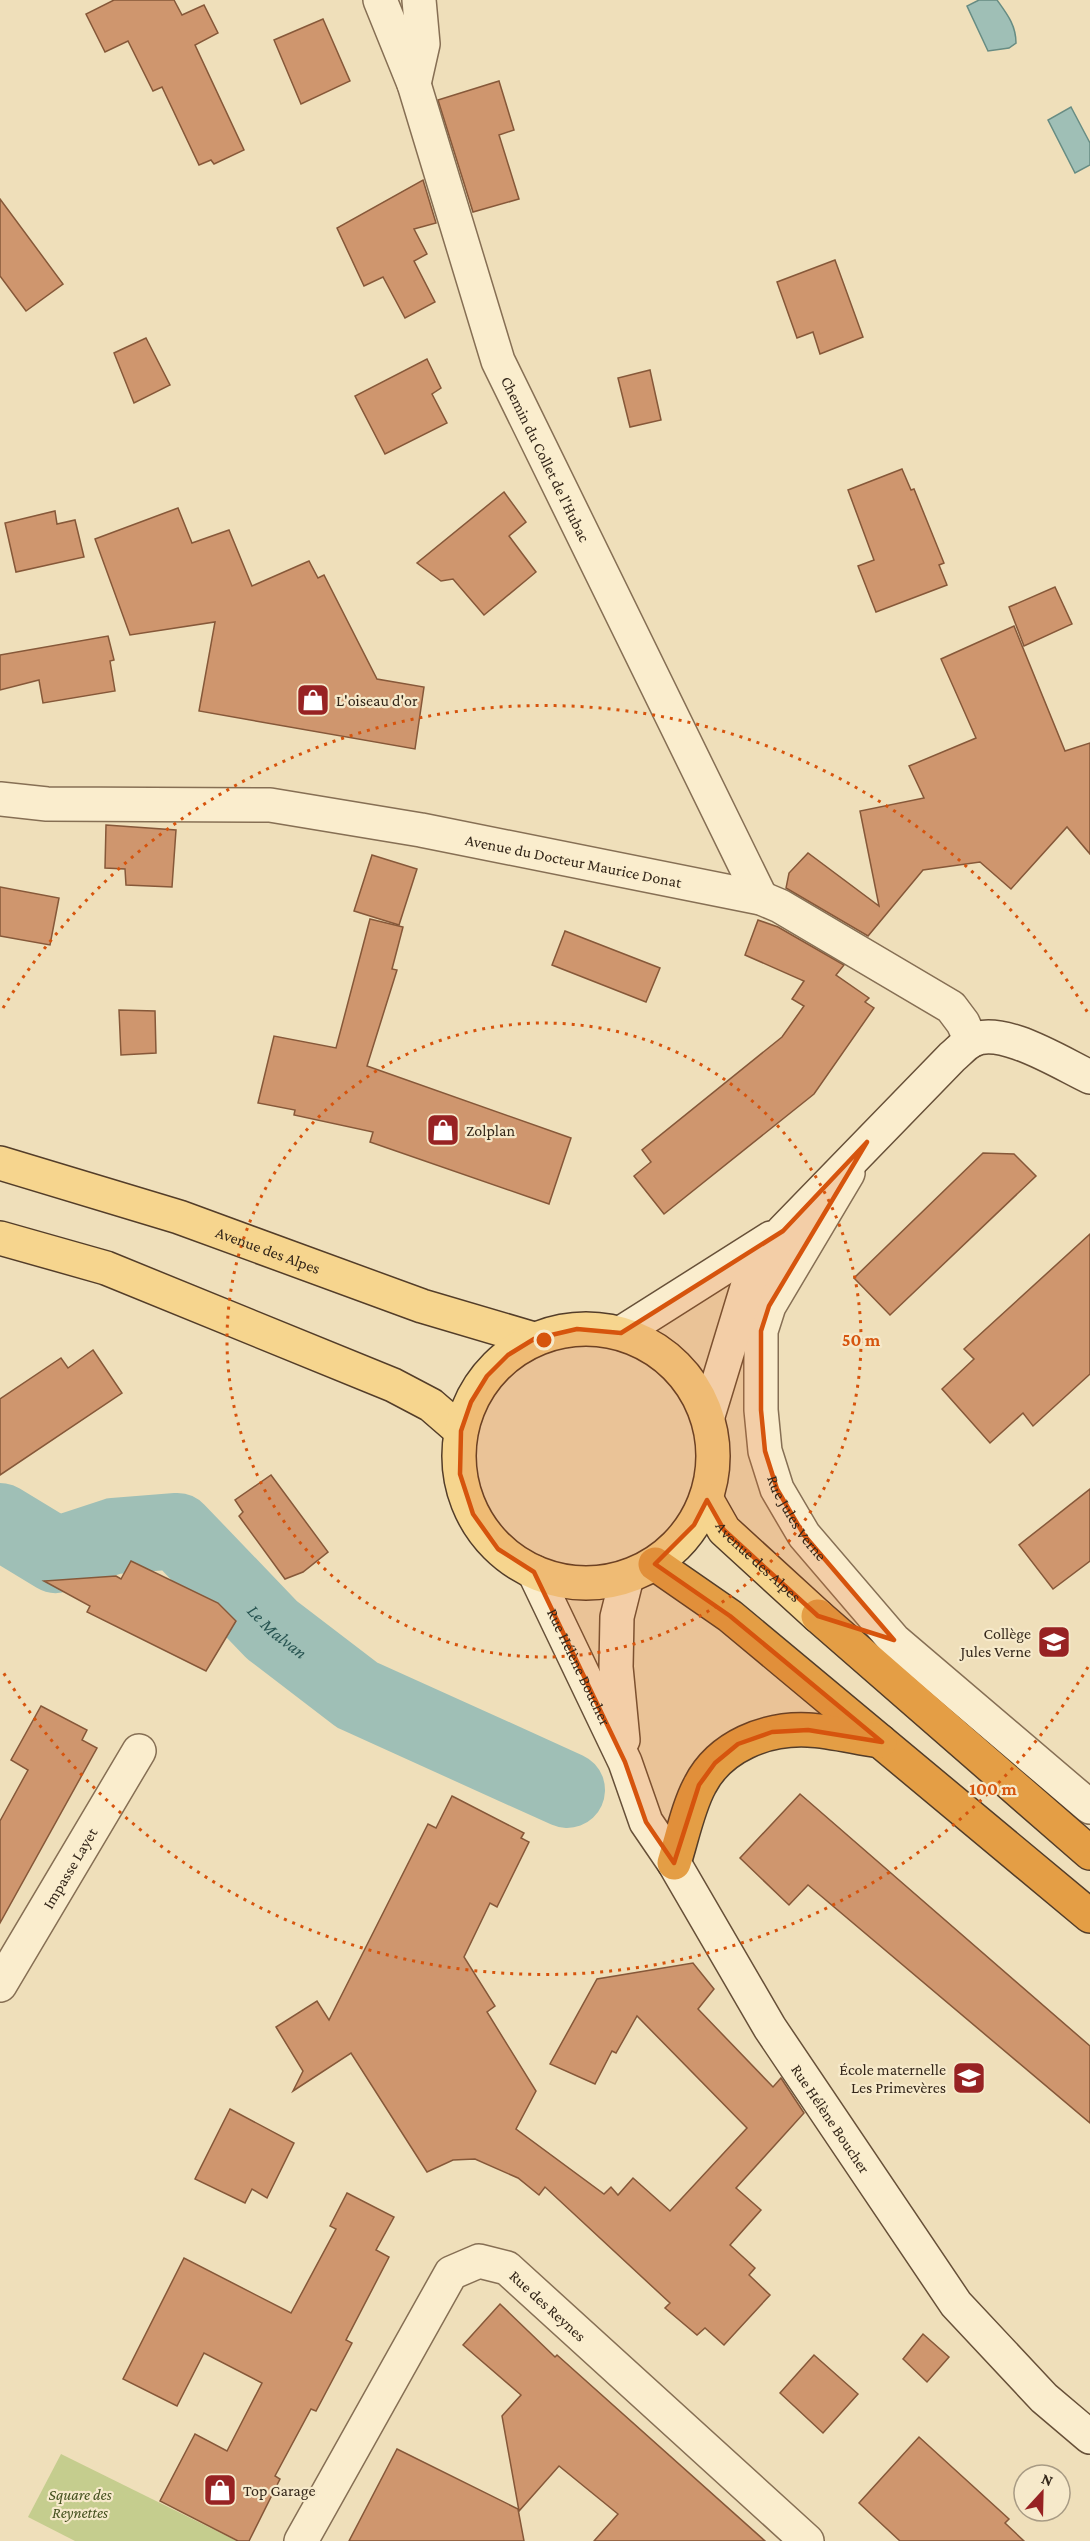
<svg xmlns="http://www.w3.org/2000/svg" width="1090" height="2541" font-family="'Crimson Pro',serif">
  <rect width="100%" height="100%" fill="#efdfba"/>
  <!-- green -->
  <path fill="#c5cd8e" d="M61 2454 237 2541H75L28 2517Z"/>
  <!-- water -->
  <g fill="#9fbfb6" stroke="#678c83" stroke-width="1.5">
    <path d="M979 0H997C1007 14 1016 25 1016 43L1009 48 988 51 967 6Z"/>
    <path d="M1071 107 1090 143V165L1075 173 1048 120Z"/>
  </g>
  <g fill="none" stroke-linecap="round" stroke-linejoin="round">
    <!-- river -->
    <path stroke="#9fbfb6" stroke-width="76" id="s1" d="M0 1521 56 1555 114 1536 177 1531 272 1630 357 1695 567 1790"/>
  </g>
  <!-- building -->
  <g fill="#cf966e" stroke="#865839" stroke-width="1.5">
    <path d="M114 0H174L182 15 204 5 218 33 195 45 244 150 214 164 211 160 199 165 162 87 153 91 128 41 105 52 86 14Z"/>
    <path d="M323 19 350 81 301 104 274 40Z"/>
    <path d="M499 81 514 130 499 135 519 199 473 212 438 100Z"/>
    <path d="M423 180 436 223 414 229 427 254 414 261 435 302 405 318 383 277 364 286 337 228Z"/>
    <path d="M0 199 63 284 26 311 0 276Z"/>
    <path d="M835 260 863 337 820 354 813 332 797 338 777 282Z"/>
    <path d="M146 338 170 385 134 403 114 353Z"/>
    <path d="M427 359 441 388 432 394 447 423 385 454 355 396Z"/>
    <path d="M650 370 661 420 630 427 618 378Z"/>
    <path d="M902 469 911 490 914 489 944 563 939 565 947 585 876 612 858 566 874 560 848 490Z"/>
    <path d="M504 492 526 522 509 536 536 572 484 615 453 579 441 581 417 563Z"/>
    <path d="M178 508 192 543 229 530 252 586 309 561 318 578 324 575 377 679 424 687 415 749 199 711 215 622 130 635 95 539Z"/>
    <path d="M55 511 57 524 75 520 84 557 16 572 5 523Z"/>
    <path d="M1055 587 1072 624 1024 646 1009 607Z"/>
    <path d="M1014 626 1065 751 1090 743V854L1067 827 1011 889 980 862 923 870 868 936 786 888 789 873 808 853 879 906 860 811 924 798 909 766 976 738 941 659Z"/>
    <path d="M108 636 114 660 110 661 115 691 43 703 39 680 0 690V655Z"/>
    <path d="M106 825 176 830 172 887 126 885 125 869 105 868Z"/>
    <path d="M372 855 417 869 399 925 354 911Z"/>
    <path d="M0 887 59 898 50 945 0 936Z"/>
    <path d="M370 919 403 927 392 969 397 970 367 1066 571 1138 549 1204 370 1142 373 1132 294 1115 295 1110 258 1103 274 1036 336 1048Z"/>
    <path d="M758 920 778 927 844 965 836 975 869 998 865 1002 874 1008 814 1094 664 1214 634 1176 651 1162 642 1150 782 1037 804 1006 792 999 804 981 745 955Z"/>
    <path d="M565 931 660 968 646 1002 552 965Z"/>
    <path d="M119 1010 155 1011 156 1053 121 1055Z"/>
    <path d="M983 1153 1014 1154 1036 1176 890 1315 854 1278Z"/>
    <path d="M1090 1234V1374L1033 1426 1023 1413 990 1443 942 1389 974 1359 964 1349Z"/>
    <path d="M93 1350 122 1393 0 1475V1399L61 1358 68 1368Z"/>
    <path d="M271 1475 328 1552 303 1572 285 1579 239 1516 243 1512 235 1500Z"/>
    <path d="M1090 1489V1561L1053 1589 1019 1545Z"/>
    <path d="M131 1561 218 1603 236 1621 206 1671 87 1612 90 1606 44 1581 116 1576 121 1579Z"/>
    <path d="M41 1706 87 1730 82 1740 97 1748 0 1923V1821L28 1770 11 1760Z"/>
    <path d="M800 1794 1090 2046V2123L808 1885 789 1905 740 1858Z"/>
    <path d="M452 1796 524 1833 521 1838 529 1842 497 1907 490 1903 464 1957 495 2006 487 2012 536 2091 516 2129 604 2194 611 2187 618 2195 633 2178 670 2211 747 2128 637 2016 616 2053 612 2051 595 2084 550 2064 597 1979 693 1963 714 1989 698 2009 773 2087 781 2078 804 2113 736 2188 761 2210 730 2245 755 2268 749 2275 770 2295 724 2345 705 2328 697 2335 665 2308 670 2303 545 2187 539 2195 518 2178 475 2159 453 2160 427 2172 351 2053 293 2091 303 2071 276 2027 317 2001 329 2020 428 1824 436 1828Z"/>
    <path d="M230 2109 294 2143 267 2198 252 2189 245 2203 195 2179Z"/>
    <path d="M347 2193 394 2217 376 2250 389 2257 346 2340 352 2343 316 2411 311 2409 275 2476 280 2479 249 2541H238L160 2501 195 2434 227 2451 262 2383 204 2353 177 2406 123 2379 184 2258 291 2313 336 2229 330 2226Z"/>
    <path d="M500 2304 555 2357 557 2355 765 2541H594L618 2514 559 2466 519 2511 502 2416 521 2395 463 2345Z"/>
    <path d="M923 2334 949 2357 927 2382 903 2359Z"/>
    <path d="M814 2355 858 2394 823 2433 780 2393Z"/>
    <path d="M919 2437 1009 2519 1005 2523 1024 2541H900L859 2503Z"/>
    <path d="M397 2449 518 2509 524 2541H349Z"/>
  </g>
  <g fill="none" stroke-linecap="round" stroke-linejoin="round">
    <defs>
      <g id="street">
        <path id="s2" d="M380 0 414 84 498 361 761 898"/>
        <path d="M414 84 423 44 419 0"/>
        <path id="s3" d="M0 799 47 804 270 805 421 830 761 898 780 906 951 1007 963 1023 971 1041"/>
        <path id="s4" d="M848 1173 769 1306 761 1331V1410L765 1451 777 1489 804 1535 894 1640 1090 1807"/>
        <path id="s5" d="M0 1985 139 1751"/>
        <path id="s6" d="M301 2541 451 2273 479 2261 507 2268 807 2541"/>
      </g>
      <g id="secondary">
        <path d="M621 1333 771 1238"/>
        <path d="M708 1416 749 1281 783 1231 952 1057C958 1052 964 1045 971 1041 1000 1024 1062 1064 1090 1077"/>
        <path id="s7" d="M534 1572 625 1762 646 1822 674 1863 770 2028 956 2304 1044 2398 1090 2437"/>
        <path d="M623 1740 616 1667 617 1617 627 1577"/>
      </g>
      <g id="primary">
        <path id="s8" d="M0 1163 179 1217 422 1306 534 1339"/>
        <path d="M0 1238 106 1268 393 1385 431 1405 461 1431"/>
        <circle cx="586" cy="1456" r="127"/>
        <path id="s9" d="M707 1500 724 1530 818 1616"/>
      </g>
      <g id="highway">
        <path d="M655 1564 730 1616 1090 1916"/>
        <path d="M818 1616 1090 1853"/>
        <path d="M674 1863C682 1838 688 1807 700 1785 720 1746 766 1728 808 1730 832 1731 857 1738 880 1741"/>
      </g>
    </defs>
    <!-- street casing -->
    <use href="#street" stroke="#866f54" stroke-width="36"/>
    <!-- secondary casing -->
    <use href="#secondary" stroke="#675038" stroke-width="36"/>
    <!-- primary casing -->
    <use href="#primary" stroke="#533d29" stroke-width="36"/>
    <!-- highway casing -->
    <use href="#highway" stroke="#533d29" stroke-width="36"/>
    <!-- street -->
    <use href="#street" stroke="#faedcd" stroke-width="33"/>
    <!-- secondary -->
    <use href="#secondary" stroke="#faedcd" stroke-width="33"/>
    <!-- primary -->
    <use href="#primary" stroke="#f6d58e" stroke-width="33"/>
    <!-- highway -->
    <use href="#highway" stroke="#e49e45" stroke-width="33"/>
  </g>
  <!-- marked area -->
  <path fill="#d6540d" fill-opacity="0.2" stroke="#d6540d" stroke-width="4.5" stroke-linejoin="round" d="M867 1142 769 1306 761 1331V1410L765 1451 777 1489 804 1535 894 1640 818 1616 724 1530 707 1500 694 1525 655 1564 730 1616 882 1742 808 1730 772 1732 738 1744 715 1763 699 1785 674 1863 646 1822 625 1762 534 1572 498 1549 473 1514 460 1474 461 1431 471 1402 487 1376 508 1355 534 1339 577 1329 621 1333 783 1231Z"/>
  <!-- distance rings -->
  <g fill="none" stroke="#d6540d" stroke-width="3" stroke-dasharray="3 6">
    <circle cx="544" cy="1340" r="317"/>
    <path d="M1088 1667A635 635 0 0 1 3 1672M3 1008A635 635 0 0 1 1088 1013"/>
  </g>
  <!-- icons -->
  <defs>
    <symbol id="shop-square" viewBox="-11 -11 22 22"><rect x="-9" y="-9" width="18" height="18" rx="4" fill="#972223" stroke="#f6e9ca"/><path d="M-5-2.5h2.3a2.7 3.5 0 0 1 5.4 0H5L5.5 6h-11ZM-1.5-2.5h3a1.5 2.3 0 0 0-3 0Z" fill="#fff"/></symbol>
    <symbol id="school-square" viewBox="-11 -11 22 22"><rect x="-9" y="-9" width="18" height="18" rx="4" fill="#972223" stroke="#f6e9ca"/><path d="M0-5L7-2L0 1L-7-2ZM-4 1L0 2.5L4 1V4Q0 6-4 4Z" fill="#fff"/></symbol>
  </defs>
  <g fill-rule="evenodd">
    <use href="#shop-square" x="294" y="681" width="38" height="38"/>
    <use href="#shop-square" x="424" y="1111" width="38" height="38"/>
    <use href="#school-square" x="1035" y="1623" width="38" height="38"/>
    <use href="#school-square" x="950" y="2059" width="38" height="38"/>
    <use href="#shop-square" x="201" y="2471" width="38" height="38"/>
  </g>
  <g text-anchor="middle" stroke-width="4.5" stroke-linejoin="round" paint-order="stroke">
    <!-- street labels -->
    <g font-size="16" fill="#34271a" stroke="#f6e9ca">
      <text dy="6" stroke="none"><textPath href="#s2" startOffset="489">Chemin du Collet de l'Hubac</textPath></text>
      <text dy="6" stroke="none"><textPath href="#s3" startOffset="579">Avenue du Docteur Maurice Donat</textPath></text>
      <text dy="6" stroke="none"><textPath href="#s8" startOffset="282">Avenue des Alpes</textPath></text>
      <text dy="6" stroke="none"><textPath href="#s4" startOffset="376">Rue Jules Verne</textPath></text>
      <text dy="6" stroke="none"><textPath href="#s9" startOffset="81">Avenue des Alpes</textPath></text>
      <text dy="6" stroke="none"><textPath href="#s7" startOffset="105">Rue Hélène Boucher</textPath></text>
      <text dy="6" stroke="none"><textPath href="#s5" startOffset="136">Impasse Layet</textPath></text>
      <text dy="6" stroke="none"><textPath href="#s7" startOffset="624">Rue Hélène Boucher</textPath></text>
      <text dy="6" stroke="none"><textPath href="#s6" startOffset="422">Rue des Reynes</textPath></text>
    </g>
    <!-- poi labels -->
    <g font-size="16" fill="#34271a" stroke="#f6e9ca" text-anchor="start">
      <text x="336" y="706">L'oiseau d'or</text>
      <text x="466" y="1136">Zolplan</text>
      <text x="1031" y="1639" text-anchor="end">Collège<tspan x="1031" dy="18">Jules Verne</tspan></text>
      <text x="946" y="2075" text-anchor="end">École maternelle<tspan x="946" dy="18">Les Primevères</tspan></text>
      <text x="243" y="2496">Top Garage</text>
    </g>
    <!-- park labels -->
    <g font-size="16" font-style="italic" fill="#45511f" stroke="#f6e9ca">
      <text x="80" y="2500">Square des<tspan x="80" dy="18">Reynettes</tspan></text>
    </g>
    <!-- water labels -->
    <g font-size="18" font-style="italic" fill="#285552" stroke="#f6e9ca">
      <text dy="6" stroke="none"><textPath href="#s1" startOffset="332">Le Malvan</textPath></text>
    </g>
  </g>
  <circle cx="544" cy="1340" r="9" fill="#d6540d" stroke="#f6e9ca" stroke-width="3"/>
  <g font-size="18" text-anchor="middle" font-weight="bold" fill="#d6540d" stroke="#f6e9ca" stroke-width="4.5" stroke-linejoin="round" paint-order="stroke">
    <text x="861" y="1346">50 m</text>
    <text x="993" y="1795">100 m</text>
  </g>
  <!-- north arrow -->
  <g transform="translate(1042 2493) rotate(22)"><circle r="28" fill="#f6e9ca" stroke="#a89b84" stroke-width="1.5"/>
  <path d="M0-4.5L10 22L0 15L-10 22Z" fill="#972223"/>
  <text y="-9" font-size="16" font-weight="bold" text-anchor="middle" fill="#34271a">N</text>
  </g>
</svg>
